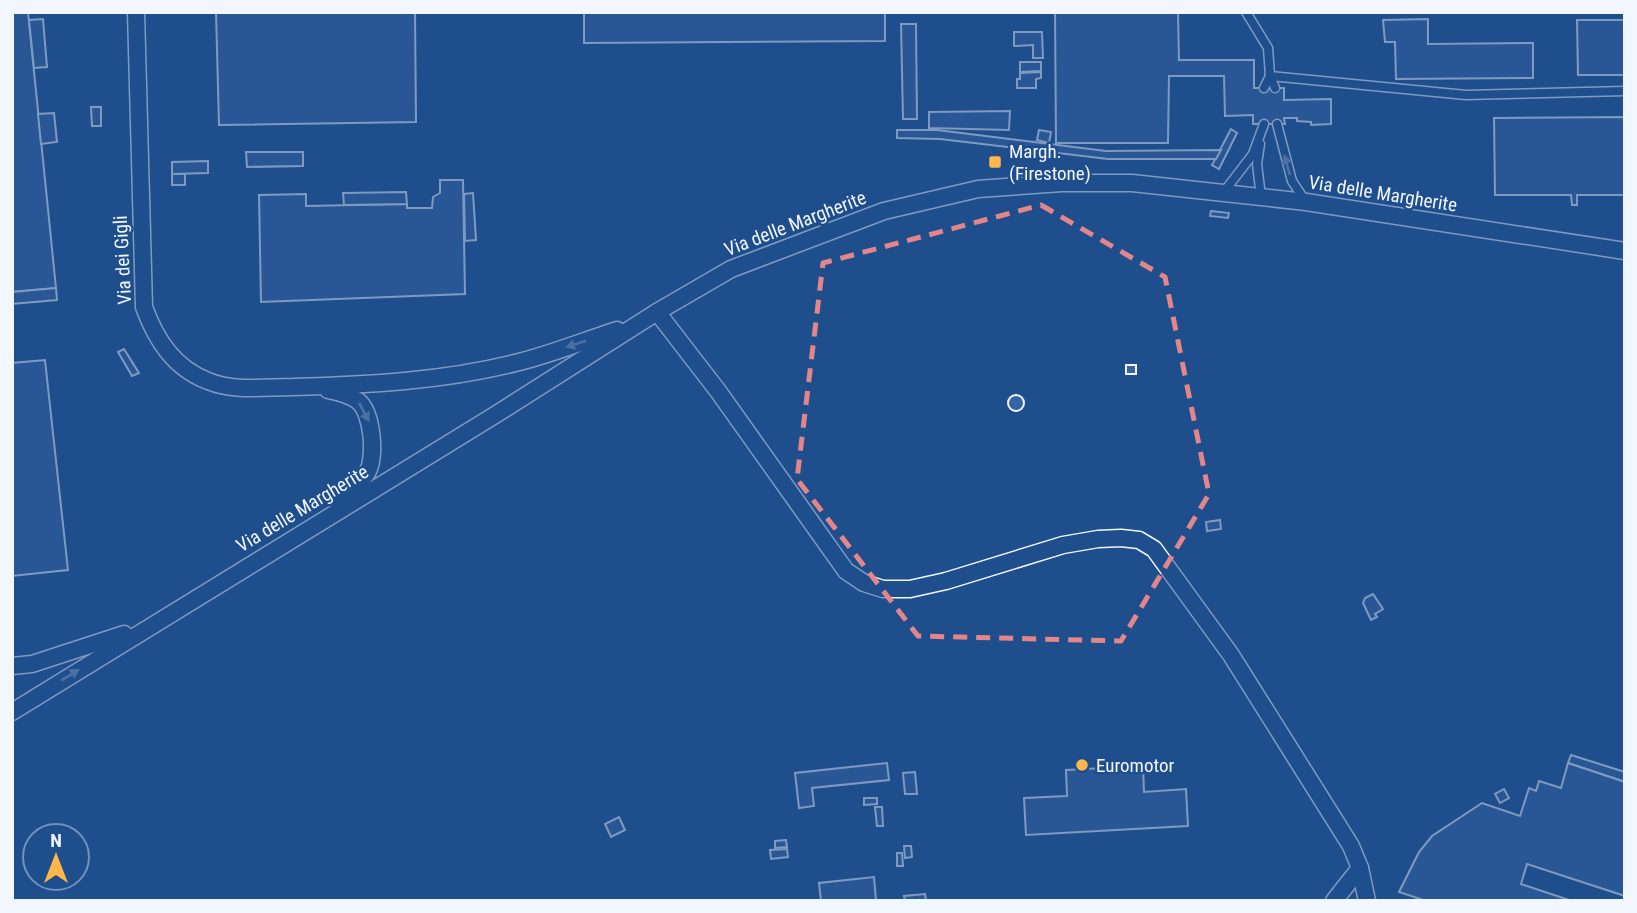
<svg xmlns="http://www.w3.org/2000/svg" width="1637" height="913" font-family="'Roboto Condensed',sans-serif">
  <rect width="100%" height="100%" fill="#1f4e8c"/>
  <!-- building -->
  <g fill="#3563a3" stroke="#f2f6ff" stroke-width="2">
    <path d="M12 12H28L56 288 12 292Z"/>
    <path d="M216 12H415L416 122 219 125Z"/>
    <path d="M584 12H885V41L584 43Z"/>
    <path d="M1055 12H1178L1179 60H1254V88H1284V100L1331 99V124L1311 125V122L1297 121V118H1284L1285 124H1253V115L1225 116 1224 76H1169L1168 143H1056Z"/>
    <path d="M43 19 47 67 34 68 29 20Z"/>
    <path d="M1428 19V44L1533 43V78L1396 79 1395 42H1385L1383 20Z"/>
    <path d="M1577 20H1625V75H1578Z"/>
    <path d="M901 24H916L917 119H903Z"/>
    <path d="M1014 32H1042L1043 58H1033V45L1014 46Z"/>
    <path d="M1020 62H1041V71L1020 72Z"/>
    <path d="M1041 72V78L1036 79V88H1017V79H1020V73Z"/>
    <path d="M91 107H101V126H92Z"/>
    <path d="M1010 111 1009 130 929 128V112Z"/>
    <path d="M54 113 57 142 41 144 38 114Z"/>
    <path d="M1625 117V195H1577V205H1572L1571 195H1495L1494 118Z"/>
    <path d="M1231 129 1237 133 1219 169 1212 165Z"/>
    <path d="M897 130H937L1106 151 1221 150 1216 159H1108L940 139 897 138Z"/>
    <path d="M1039 130 1051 132 1049 143 1037 140Z"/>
    <path d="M246 152H303V166L247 167Z"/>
    <path d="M208 161V173L172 174V162Z"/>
    <rect x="172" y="174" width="13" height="11"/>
    <path d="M440 180H463L465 294 261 302 259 195 306 194V206L407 204V208H432L433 197 440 193Z"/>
    <path d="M406 192 407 204 344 205 343 193Z"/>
    <path d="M473 193 476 240 465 241 464 194Z"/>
    <path d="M1211 211 1229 213 1228 218 1210 216Z"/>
    <path d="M56 288 57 300 12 304V292Z"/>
    <path d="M124 349 139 373 132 376 118 352Z"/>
    <path d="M45 360 68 570 12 576V363Z"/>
    <rect x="1126" y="365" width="10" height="9"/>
    <circle cx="1016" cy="403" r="8"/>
    <path d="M1220 520 1221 529 1207 531 1206 522Z"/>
    <path d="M1373 594 1383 609 1375 614 1377 617 1371 620 1363 603 1365 598Z"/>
    <path d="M1571 755 1625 772V782L1568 763Z"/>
    <path d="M887 763 889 780 812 788 814 806 799 808 795 773Z"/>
    <path d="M1568 763 1625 782V896L1527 864 1521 884 1572 901H1426L1399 892 1419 852 1432 836 1482 803 1520 816 1529 788 1536 791 1539 781 1561 788Z"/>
    <path d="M1143 766 1144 792 1186 789 1188 826 1026 835 1024 798 1067 796 1066 770Z"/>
    <path d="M915 772 917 794H905L903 773Z"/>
    <path d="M1504 789 1509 798 1500 803 1495 794Z"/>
    <path d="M864 798H877V804L864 805Z"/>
    <path d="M875 807H882L883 826H877Z"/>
    <path d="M619 817 625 830 611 837 605 824Z"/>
    <path d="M786 840 787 847 775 848V841Z"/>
    <path d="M904 846H911L912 857 905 858Z"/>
    <path d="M787 849 788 857 771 859 770 850Z"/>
    <path d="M897 853H902L903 866H897Z"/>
    <path d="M874 877 876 900 821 901 819 883Z"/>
    <path d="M925 894 926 901H905L904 896Z"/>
  </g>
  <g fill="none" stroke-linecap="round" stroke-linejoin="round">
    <defs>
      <g id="service">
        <path d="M1246 12 1268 48 1270 76 1466 95 1625 91"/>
        <path d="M1264 88 1270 76 1275 88"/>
        <path d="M1277 124 1292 181 1306 202"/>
        <path d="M1260 144 1257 164 1261 197"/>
        <path d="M1223 193 1253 154 1264 124"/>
      </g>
      <g id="minor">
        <path d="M136 12 144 307C156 340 174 368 208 381 234 392 265 387 293 387 367 385 443 381 515 363 549 355 583 341 617 330"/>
        <path d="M657 312 718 391 846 571 864 583 883 589H910L946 581 1063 545 1098 539 1121 538 1139 540 1154 549 1231 655 1351 846 1360 868"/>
        <path d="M328 390C338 392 350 395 358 401 373 413 376 458 367 473 359 485 347 495 339 506"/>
        <path d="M12 666 32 664 124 634"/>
        <path d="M12 712 495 415 657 312 731 269 884 211 978 189 1062 183H1132L1306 202 1625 251"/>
        <path d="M1334 901 1360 868 1367 901"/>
      </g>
    </defs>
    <!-- service casing -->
    <use href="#service" stroke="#f2f6ff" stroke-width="11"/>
    <!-- minor casing -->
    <use href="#minor" stroke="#f2f6ff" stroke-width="19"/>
    <!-- service -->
    <use href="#service" stroke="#1f4e8c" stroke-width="8"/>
    <!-- minor -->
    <use href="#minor" stroke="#1f4e8c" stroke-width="16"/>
  </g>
  <!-- one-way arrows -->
  <defs><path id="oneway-solid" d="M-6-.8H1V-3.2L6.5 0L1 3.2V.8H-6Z" transform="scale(1.75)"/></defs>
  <g fill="#7e9ac0">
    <use href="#oneway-solid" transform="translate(1287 165) rotate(-106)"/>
    <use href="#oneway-solid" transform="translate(576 344) rotate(162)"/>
    <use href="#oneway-solid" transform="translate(364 412) rotate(62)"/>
    <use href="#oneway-solid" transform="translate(70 675) rotate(-32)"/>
  </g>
  <!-- marked area -->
  <path d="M0 0H1637V913H0ZM1041 205 1165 277 1209 494 1121 641 918 636 797 479 823 263Z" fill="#1f4e8c" fill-opacity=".55" fill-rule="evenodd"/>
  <path fill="none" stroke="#e38589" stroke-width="5" stroke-dasharray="14 9" stroke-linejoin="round" d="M1041 205 1165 277 1209 494 1121 641 918 636 797 479 823 263Z"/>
  <!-- markers -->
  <g fill="#ffb74d" stroke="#1f4e8c" stroke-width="2.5">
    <rect x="988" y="155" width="14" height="14" rx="3.5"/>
    <circle cx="1082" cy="765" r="7"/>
  </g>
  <g text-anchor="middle" stroke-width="5" stroke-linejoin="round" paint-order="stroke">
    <!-- poi labels -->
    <g font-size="19" fill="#f2f6ff" stroke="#1f4e8c" text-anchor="start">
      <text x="1009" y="158">Margh.<tspan x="1009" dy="22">(Firestone)</tspan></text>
      <text x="1096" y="772">Euromotor</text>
    </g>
    <!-- street labels -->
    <g font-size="19" fill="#f2f6ff" stroke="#1f4e8c">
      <text transform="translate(1383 193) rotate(9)" y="7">Via delle Margherite</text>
      <text transform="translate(795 223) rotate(-21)" y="7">Via delle Margherite</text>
      <text transform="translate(122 260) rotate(-93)" y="7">Via dei Gigli</text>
      <text transform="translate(302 508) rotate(-31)" y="7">Via delle Margherite</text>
    </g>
  </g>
  <!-- border -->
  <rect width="1637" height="913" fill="none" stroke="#f2f6ff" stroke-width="28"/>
  <!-- north arrow -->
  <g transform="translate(56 857)"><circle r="33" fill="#1f4e8c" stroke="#7391ba" stroke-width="2"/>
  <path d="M0-5L12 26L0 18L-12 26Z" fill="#ffb74d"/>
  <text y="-10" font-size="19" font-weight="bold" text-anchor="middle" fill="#f2f6ff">N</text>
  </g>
</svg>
